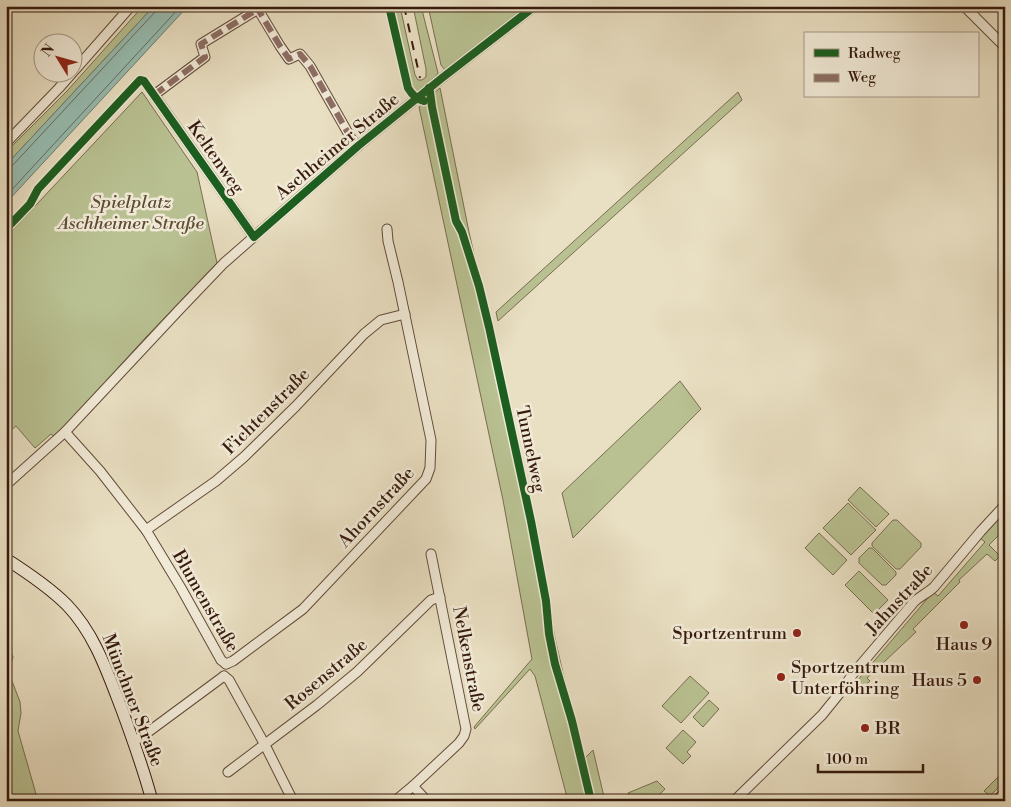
<svg xmlns="http://www.w3.org/2000/svg" width="1011" height="807" font-family="'Libre Bodoni',serif">
  <rect width="100%" height="100%" fill="#e9dfc2"/>
  <filter id="stains"><feTurbulence type="fractalNoise" baseFrequency=".004" numOctaves="4"/><feColorMatrix values="0 0 0 0 .2 0 0 0 0 .09 0 0 0 0 .02 0 0 0 .5 -.17"/></filter>
  <radialGradient id="worn" r=".72"><stop offset=".6" stop-color="#630" stop-opacity="0"/><stop offset="1" stop-color="#630" stop-opacity=".3"/></radialGradient>
  <!-- green -->
  <g fill="#b9c192" stroke="#786e4f">
    <path d="M143 6H154L6 165V152L67 91Z"/>
    <path d="M393 6H400L415 75 418 80H422L426 77V69L413 6H421L438 73 433 80 417 93 411 87Z"/>
    <path d="M428 6H529L445 70 441 65Z"/>
    <path d="M440 88 469 232 514 430 556 643 593 801H568L535 676 530 669 475 729 474 727 532 659 503 500 419 107Z"/>
    <path d="M142 92 197 172 217 263 146 337 55 437 51 434 35 448 16 426 8 433 6 432V237Z"/>
    <path d="M738 92 742 100 498 321 496 312Z"/>
    <path d="M680 381 701 409 573 538 562 493Z"/>
    <path d="M860 487 889 514 876 527 848 500Z"/>
    <path d="M848 503 876 530 851 555 823 528Z"/>
    <path d="M1005 508V529L989 545 1000 556 995 561 987 554 959 580 960 582 913 629 916 632 867 678 870 681 856 694 851 688 933 592 938 596 985 542 980 538Z"/>
    <path d="M893 520H897L921 543V547L900 569H896L872 546V543Z"/>
    <path d="M819 533 847 560 833 575 805 548Z"/>
    <path d="M869 548H872L896 572V575L886 585H882L859 563V558Z"/>
    <path d="M859 571 888 600 874 614 845 585Z"/>
    <path d="M6 637 13 657 9 673 20 702 21 713 18 731 38 801H10L6 787Z"/>
    <path d="M690 676 709 693 681 723 662 706Z"/>
    <path d="M709 700 719 709 703 727 693 717Z"/>
    <path d="M683 730 696 742 687 752 691 756 683 764 666 748Z"/>
    <path d="M593 750 605 801H595L585 758Z"/>
    <path d="M1005 770V781L990 796 984 791Z"/>
    <path d="M657 781 665 789 653 801H630L628 793Z"/>
  </g>
  <!-- water -->
  <path fill="#97bdb2" stroke="#707c70" d="M154 6H188L6 203V165Z"/>
  <g fill="none" stroke-linecap="round" stroke-linejoin="round">
    <!-- shore -->
    <g stroke="#666c5f" stroke-width="1">
      <path d="M6 168 12 166 155 12 157 6"/>
      <path d="M6 196 181 6"/>
    </g>
    <defs>
      <g id="street">
        <path d="M256 6 280 46 289 59 300 54 310 66 352 140 358 146"/>
        <path d="M964 6 1005 47"/>
        <path d="M6 143 59 88 131 6"/>
        <path d="M254 237 154 95 205 57 201 44 258 9"/>
        <path d="M65 432 100 471 146 530 181 588 221 660 226 664"/>
        <path d="M6 485 65 432 180 309 224 263 358 146 442 78 535 6"/>
        <path d="M146 530 216 481 244 457 296 406 364 334 381 320 405 314"/>
        <path d="M226 664 233 661 303 609 426 479 430 468 431 440 398 282 388 241 387 229"/>
        <path d="M224 676 229 680 265 745 293 801"/>
        <path d="M134 740 140 738 224 676"/>
        <path d="M228 772 317 705 357 672 431 600 440 597"/>
        <path d="M413 786 427 801"/>
        <path d="M395 801 413 786 459 743 464 736 466 729 431 554"/>
        <path d="M734 801 822 715 839 694 852 675 914 602C920 596 928 593 934 587L981 531 1005 505"/>
        <path d="M996 801 1005 792"/>
      </g>
      <path id="secondary" d="M6 559C28 573 49 587 67 605 95 634 108 674 122 710 133 740 144 770 152 801"/>
    </defs>
    <!-- street casing -->
    <use href="#street" stroke="#634b3a" stroke-width="11"/>
    <!-- secondary casing -->
    <use href="#secondary" stroke="#361a0c" stroke-width="13"/>
    <!-- street -->
    <use href="#street" stroke="#f1ead7" stroke-width="9"/>
    <!-- secondary -->
    <use href="#secondary" stroke="#f1ead7" stroke-width="11"/>
    <!-- rail -->
    <path stroke="#361a0c" stroke-width="2" stroke-dasharray="9 9" stroke-linecap="butt" d="M404 6 420 78"/>
    <!-- quiet -->
    <g stroke="#8d6e63" stroke-width="6" stroke-dasharray="12 6" stroke-linecap="butt">
      <path d="M256 6 280 46 289 59 300 54 310 66 352 140 358 146"/>
      <path d="M154 95 205 57 201 44 258 9"/>
    </g>
    <defs>
      <g id="cycleway">
        <path d="M389 6 408 88C411 93 417 100 424 101"/>
        <path d="M429 88 430 92 432 107 456 221 462 232 479 286 489 327 531 521 546 601 549 634 555 664 572 721 591 801"/>
        <path d="M6 229 30 204 38 189 140 80 144 81 254 237 358 146 442 78 535 6"/>
      </g>
    </defs>
    <!-- cycleway casing -->
    <use href="#cycleway" stroke="#f1ead7" stroke-width="11"/>
    <!-- cycleway -->
    <use href="#cycleway" stroke="#1b5e20" stroke-width="8"/>
  </g>
  <!-- markers -->
  <g fill="#8f2418" stroke="#f1ead7" stroke-width="2">
    <circle cx="964" cy="625" r="5"/>
    <circle cx="797" cy="633" r="5"/>
    <circle cx="781" cy="677" r="5"/>
    <circle cx="977" cy="680" r="5"/>
    <circle cx="865" cy="728" r="5"/>
  </g>
  <g text-anchor="middle" stroke-width="5" stroke-linejoin="round" paint-order="stroke">
    <!-- street labels -->
    <g font-size="18" fill="#361a0c" stroke="#f1ead7">
      <text transform="translate(337 146) rotate(-40)" y="6">Aschheimer Straße</text>
      <text transform="translate(216 157) rotate(55)" y="6">Keltenweg</text>
      <text transform="translate(266 411) rotate(-45)" y="6">Fichtenstraße</text>
      <text transform="translate(531 449) rotate(78)" y="6">Tunnelweg</text>
      <text transform="translate(376 507) rotate(-47)" y="6">Ahornstraße</text>
      <text transform="translate(899 599) rotate(-47)" y="6">Jahnstraße</text>
      <text transform="translate(206 601) rotate(60)" y="6">Blumenstraße</text>
      <text transform="translate(469 659) rotate(79)" y="6">Nelkenstraße</text>
      <text transform="translate(326 674) rotate(-40)" y="6">Rosenstraße</text>
      <text transform="translate(133 700) rotate(69)" y="6">Münchner Straße</text>
    </g>
    <!-- park labels -->
    <g font-size="18" font-style="italic" fill="#5d4c34" stroke="#f1ead7">
      <text x="131" y="208">Spielplatz<tspan x="131" dy="21">Aschheimer Straße</tspan></text>
    </g>
    <!-- poi labels -->
    <g font-size="18" fill="#361a0c" stroke="#f1ead7" text-anchor="end">
      <text x="787" y="639">Sportzentrum</text>
      <text x="964" y="650" text-anchor="middle">Haus 9</text>
      <text x="791" y="673" text-anchor="start">Sportzentrum<tspan x="791" dy="21">Unterföhring</tspan></text>
      <text x="967" y="686">Haus 5</text>
      <text x="875" y="734" text-anchor="start">BR</text>
    </g>
  </g>
  <!-- margin -->
  <rect width="1011" height="807" fill="none" stroke="#e9dfc2" stroke-width="25"/>
  <rect x="8" y="8" width="996" height="792" fill="none" stroke="#361a0c" stroke-width="2.5"/>
  <rect x="12" y="12" width="986" height="782" fill="none" stroke="#361a0c"/>
  <!-- legend -->
  <rect x="804" y="32" width="175" height="65" fill="#f1ead7" stroke="#a69786"/>
  <rect x="814" y="49" width="25" height="8" fill="#1b5e20" stroke="#a69786"/>
  <text x="848" y="58" font-size="15" fill="#361a0c">Radweg</text>
  <rect x="814" y="74" width="25" height="8" fill="#8d6e63" stroke="#a69786"/>
  <text x="848" y="82" font-size="15" fill="#361a0c">Weg</text>
  <!-- north arrow -->
  <g transform="translate(58 58) rotate(307)"><circle r="24" fill="#f1ead7" stroke="#a69786"/>
  <path d="M0-4L9 19L0 12L-9 19Z" fill="#8f2418"/>
  <text y="-8" font-size="14" font-weight="bold" text-anchor="middle" fill="#361a0c">N</text>
  </g>
  <!-- scale -->
  <path d="M818 764v8h105v-8" fill="none" stroke="#361a0c" stroke-width="2.5"/>
  <text x="826" y="764" font-size="15" fill="#361a0c" stroke="#f1ead7" stroke-width="4" paint-order="stroke">100 m</text>
  <rect width="100%" height="100%" filter="url(#stains)"/>
  <rect width="100%" height="100%" fill="url(#worn)"/>
</svg>
